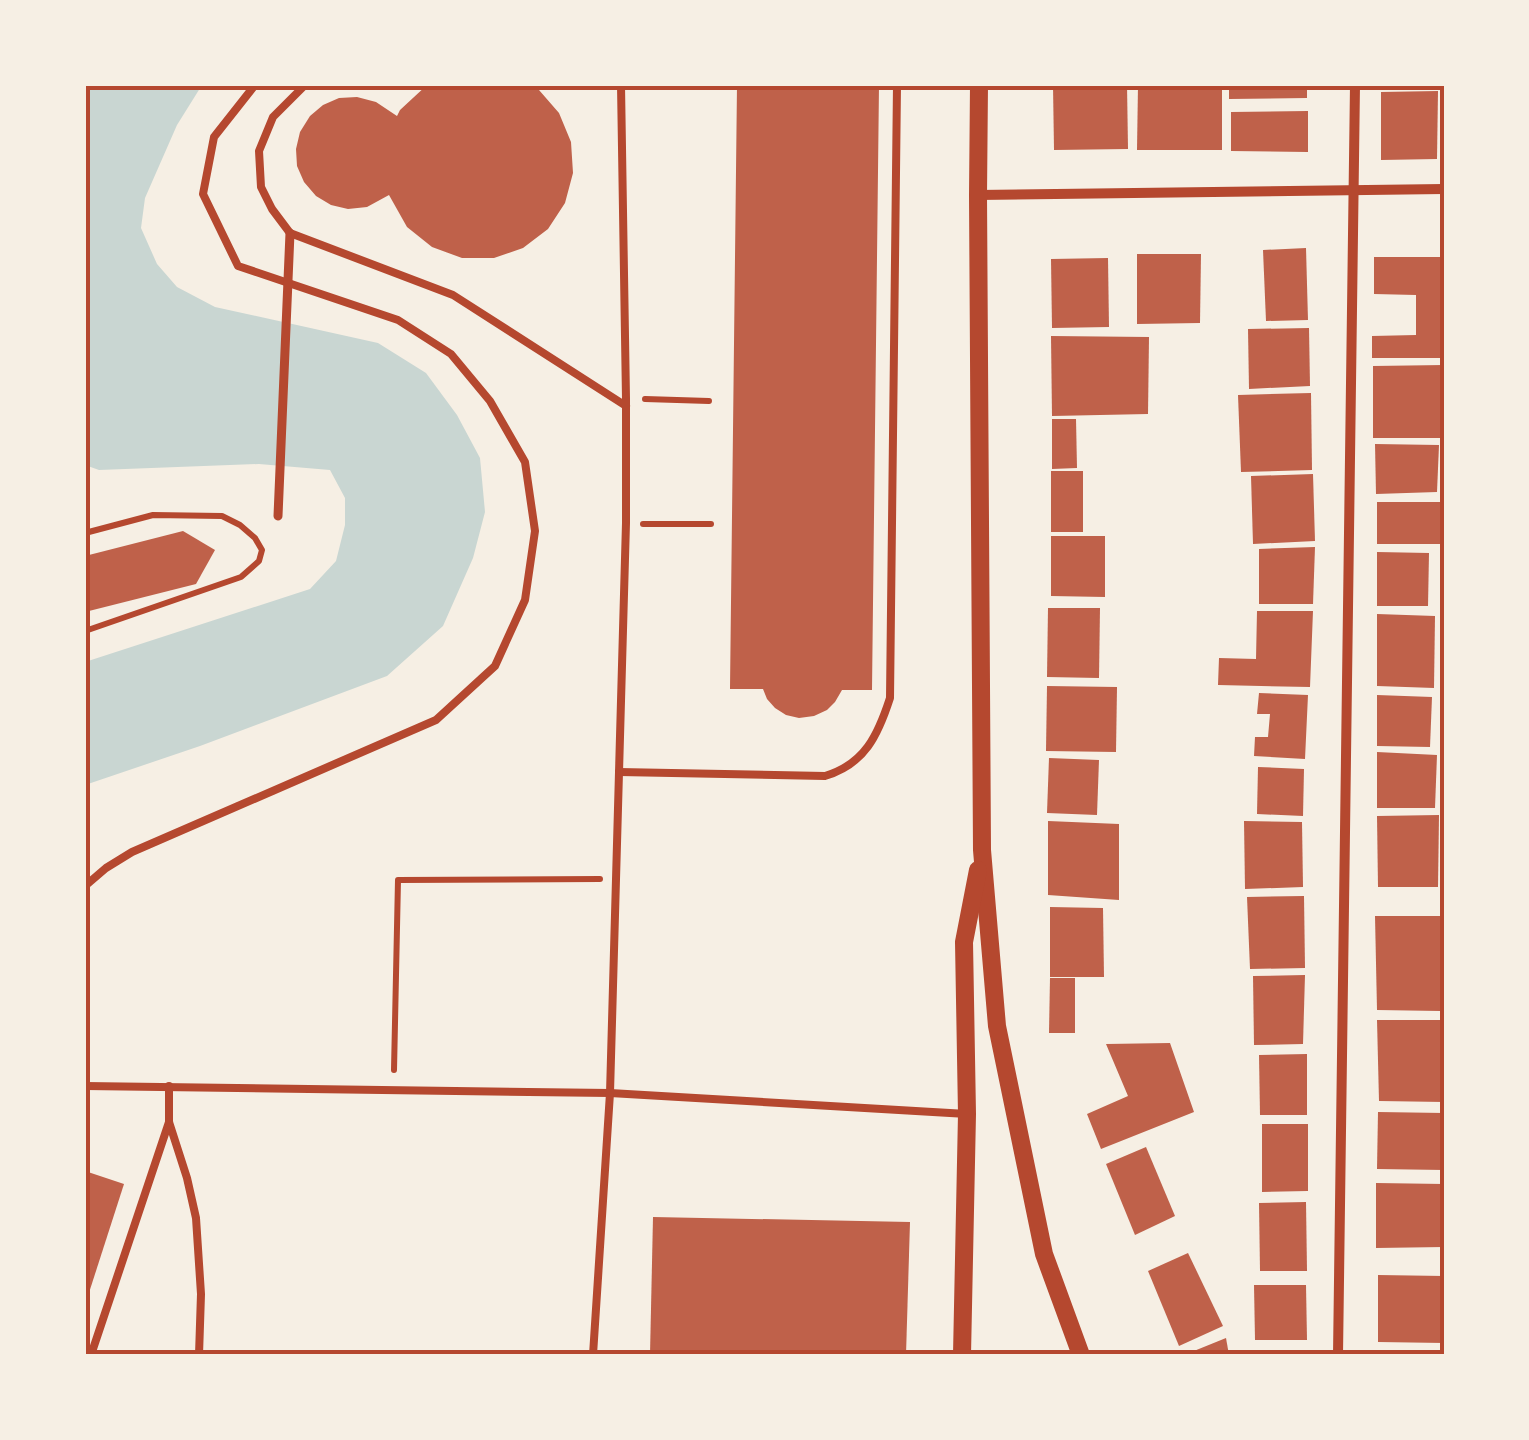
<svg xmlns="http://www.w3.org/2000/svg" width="1529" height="1440" font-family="Inter,sans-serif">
  <rect width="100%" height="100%" fill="#f6efe4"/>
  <!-- water -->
  <path fill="#c9d6d2" d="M85 85H202L177 125 145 198 141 228 157 264 177 287 215 307 378 343 426 373 457 415 480 458 485 512 473 558 443 626 387 676 200 746 85 785V662L310 589 336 561 345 525V498L330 470 259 464 99 470 85 465Z"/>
  <!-- building -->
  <g fill="#bf614a">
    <path d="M427 85H530L539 90 559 113 571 142 573 173 565 203 548 229 523 248 494 258H462L432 247 407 227 389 195 367 207 348 209 331 205 316 196 304 182 297 166 296 149 300 132 310 116 323 105 339 98 357 97 376 102 397 116 400 110Z"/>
    <path d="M737 85H879L872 690H842L835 702 827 710 814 716 799 718 786 715 775 708 767 699 763 689H730Z"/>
    <path d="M1053 85H1127L1128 149 1054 150Z"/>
    <path d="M1138 85H1222V150H1137Z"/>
    <path d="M1229 85H1307V98L1229 99Z"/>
    <path d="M1438 91 1437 159 1381 160V92Z"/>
    <path d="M1308 111V152L1231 151V112Z"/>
    <path d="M1306 248 1308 320 1266 321 1263 250Z"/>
    <path d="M1137 254H1201L1200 323 1137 324Z"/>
    <path d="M1374 257H1444V358H1372V336L1416 335V295L1374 294Z"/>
    <path d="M1108 258 1109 327 1052 328 1051 259Z"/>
    <path d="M1309 328 1310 386 1249 389 1248 329Z"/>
    <path d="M1051 336 1149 337 1148 414 1052 416Z"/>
    <path d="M1444 365V438H1373V366Z"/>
    <path d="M1311 393 1312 470 1241 472 1238 395Z"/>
    <path d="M1052 419H1076L1077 468 1052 469Z"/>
    <path d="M1375 444 1439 445 1437 492 1376 494Z"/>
    <rect x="1051" y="471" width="32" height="61"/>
    <path d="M1313 474 1315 541 1253 544 1251 476Z"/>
    <rect x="1377" y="502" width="67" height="42"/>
    <path d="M183 531 215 550 196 584 85 612V556Z"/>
    <path d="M1051 536H1105V597L1051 596Z"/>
    <path d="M1315 547 1313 604H1259V549Z"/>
    <path d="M1377 552 1429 553 1428 606H1377Z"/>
    <path d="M1048 608H1100L1099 678 1047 677Z"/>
    <path d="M1257 611H1313L1310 687 1218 685 1219 658 1256 659Z"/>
    <path d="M1377 614 1435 616 1434 688 1377 686Z"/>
    <path d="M1047 686 1117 687 1116 752 1046 751Z"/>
    <path d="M1259 693 1308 695 1305 759 1254 756 1255 737H1268L1270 714H1257Z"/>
    <path d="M1377 695 1432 697 1430 747 1377 746Z"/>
    <path d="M1377 752 1437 755 1435 808H1377Z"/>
    <path d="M1049 758 1099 760 1097 815 1047 813Z"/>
    <path d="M1258 767 1304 769 1303 816 1257 814Z"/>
    <path d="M1439 815 1438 887H1378L1377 816Z"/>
    <path d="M1048 821 1119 824V900L1048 895Z"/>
    <path d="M1244 821 1302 822 1303 887 1245 889Z"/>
    <path d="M1304 896 1305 968 1250 969 1247 897Z"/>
    <path d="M1050 907 1103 908 1104 977H1050Z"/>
    <path d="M1375 916H1441L1440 1011 1377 1010Z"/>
    <path d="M1305 975 1303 1044 1254 1045 1253 976Z"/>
    <path d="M1050 978H1075V1033H1049Z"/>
    <path d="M1377 1020H1444V1102L1379 1101Z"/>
    <path d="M1170 1043 1194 1112 1101 1149 1087 1114 1128 1096 1106 1044Z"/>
    <path d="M1307 1054V1115H1260L1259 1055Z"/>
    <path d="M1378 1112 1444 1113V1170L1377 1169Z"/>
    <path d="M1262 1124H1308V1191L1262 1192Z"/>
    <path d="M1146 1147 1175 1216 1135 1235 1106 1164Z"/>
    <path d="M85 1171 124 1184 86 1302H85Z"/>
    <path d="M1376 1183 1444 1184V1247L1376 1248Z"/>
    <path d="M1306 1202 1307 1271H1260L1259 1203Z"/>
    <path d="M653 1217 910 1222 906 1355H650Z"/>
    <path d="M1188 1253 1223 1326 1179 1346 1148 1271Z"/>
    <path d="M1378 1275 1444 1276V1343L1378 1342Z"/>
    <path d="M1254 1285H1306L1307 1340H1255Z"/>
    <path d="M1226 1338 1229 1355H1184Z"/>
  </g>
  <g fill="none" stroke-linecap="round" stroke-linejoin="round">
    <!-- path -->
    <g stroke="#b5482f" stroke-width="6">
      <path d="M645 399 709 401"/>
      <path d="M643 524H711"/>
      <path d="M85 533 153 515 222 516 240 525 255 538 262 550 259 561 241 577 85 631"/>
      <path d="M394 1070 398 880 600 879"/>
    </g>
    <!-- service -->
    <g stroke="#b5482f" stroke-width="8">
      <path d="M305 85 273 117 259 151 261 187 272 209 290 233 453 295 626 406"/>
      <path d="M619 772 825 776C865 764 878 735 890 698L897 85"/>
      <path d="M85 886 106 868 132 852 436 720 495 666 525 600 535 531 525 462 490 401 451 354 398 320 238 266 203 194 214 137 255 85"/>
      <path d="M85 1086 610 1093 967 1114"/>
      <path d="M169 1086V1122L187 1178 196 1218 201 1294 199 1355"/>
      <path d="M91 1355 169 1122"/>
      <path d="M593 1355 610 1093 626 523V399L621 85"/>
    </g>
    <!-- pedestrian -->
    <path stroke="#b5482f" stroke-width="9" d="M278 516 290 233"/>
    <!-- minor -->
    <g stroke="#b5482f" stroke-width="10">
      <path d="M978 195 1444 189"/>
      <path d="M1338 1355 1355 85"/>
    </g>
    <!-- tertiary -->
    <g stroke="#b5482f" stroke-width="18">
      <path d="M979 85 978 195 982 850 997 1026 1044 1254 1081 1355"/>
      <path d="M962 1355 967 1114 964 942 978 870"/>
    </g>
  </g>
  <!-- border -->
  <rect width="1529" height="1440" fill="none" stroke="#f6efe4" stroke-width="175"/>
  <rect x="88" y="88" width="1354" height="1264" fill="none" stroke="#b5482f" stroke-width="4"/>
</svg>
